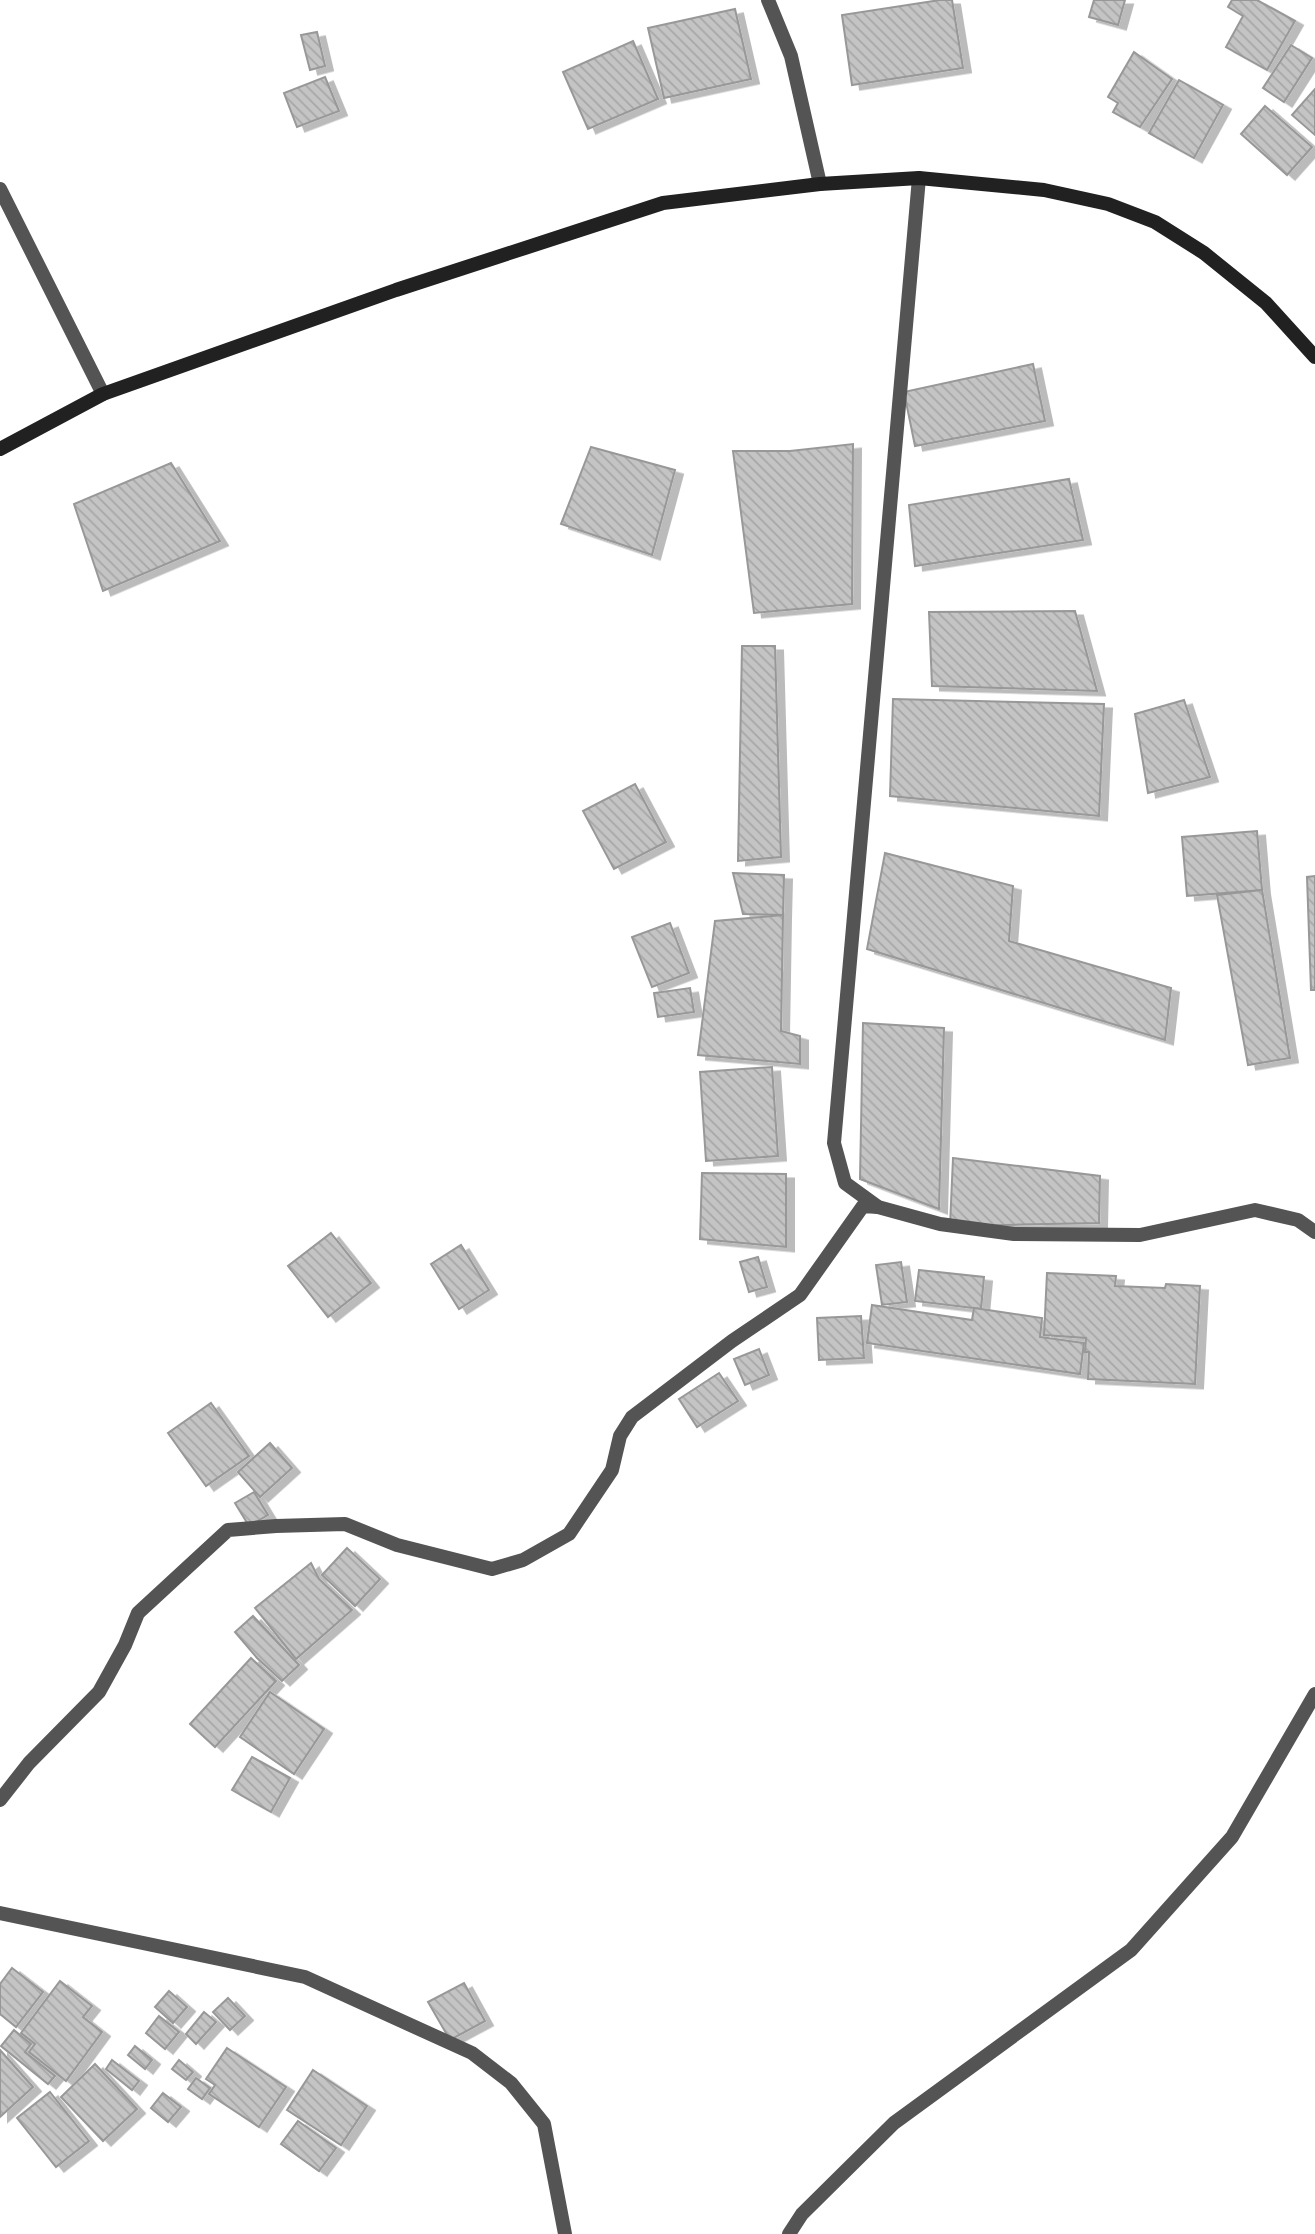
<svg xmlns="http://www.w3.org/2000/svg" width="1315" height="2234" font-family="Ubuntu,sans-serif">
  <defs>
    <pattern id="building-back-hatch" width="6" height="6" patternUnits="userSpaceOnUse" patternTransform="scale(1.75)"><rect width="6" height="6" fill="#c4c4c4"/><path d="M-1 5l2 2M0 0l6 6M5-1l2 2" fill="none" stroke="#a7a7a7"/></pattern>
    <filter id="shadow"><feDropShadow dx="8" dy="4.5" stdDeviation="0" flood-color="#0004"/></filter>
  </defs>
  <rect width="100%" height="100%" fill="#fff"/>
  <!-- building -->
  <g fill="url(#building-back-hatch)" stroke="#989898" stroke-width="2" filter="url(#shadow)">
    <path d="M940 0H952L963 68 852 85 842 15Z"/>
    <path d="M1094 0H1125L1118 25 1089 17Z"/>
    <path d="M1232 0H1257L1295 21 1267 70 1226 47 1243 16 1228 7Z"/>
    <path d="M735 9 751 79 664 98 648 28Z"/>
    <path d="M317 32 325 66 310 70 301 35Z"/>
    <path d="M633 41 658 99 588 129 563 72Z"/>
    <path d="M1291 45 1312 58 1284 102 1263 88Z"/>
    <path d="M1134 52 1172 79 1140 127 1113 112 1118 103 1108 97Z"/>
    <path d="M325 77 339 111 297 127 284 93Z"/>
    <path d="M1179 80 1223 105 1194 158 1149 133Z"/>
    <path d="M1315 89V135L1292 115Z"/>
    <path d="M1265 106 1312 147 1287 175 1241 134Z"/>
    <path d="M1033 364 1045 421 915 446 904 392Z"/>
    <path d="M853 444 852 604 754 613 733 451H790Z"/>
    <path d="M591 447 675 470 652 555 561 524Z"/>
    <path d="M171 463 220 541 103 591 74 504Z"/>
    <path d="M1069 479 1083 540 915 566 909 505Z"/>
    <path d="M1075 611 1097 691 932 686 929 612Z"/>
    <path d="M742 646H775L781 857 738 861Z"/>
    <path d="M893 699 1104 704 1099 816 890 796Z"/>
    <path d="M1184 700 1210 777 1148 793 1135 714Z"/>
    <path d="M635 784 666 842 614 869 583 811Z"/>
    <path d="M1257 831 1262 890 1187 896 1182 837Z"/>
    <path d="M885 853 1013 886 1009 941 1171 988 1165 1040 867 949Z"/>
    <path d="M733 873 784 875 783 915 743 914Z"/>
    <path d="M1315 876V990H1311L1307 877Z"/>
    <path d="M1262 890 1290 1058 1248 1065 1217 895Z"/>
    <path d="M783 915 781 1031 800 1036V1064L698 1055 715 921Z"/>
    <path d="M670 923 689 973 652 987 632 937Z"/>
    <path d="M690 988 694 1012 658 1017 654 993Z"/>
    <path d="M863 1023 944 1028 939 1209 860 1179Z"/>
    <path d="M772 1067 778 1156 706 1161 700 1072Z"/>
    <path d="M953 1158 1100 1176 1099 1223 950 1226Z"/>
    <path d="M702 1173 786 1174V1247L700 1239Z"/>
    <path d="M331 1233 371 1283 328 1317 288 1266Z"/>
    <path d="M461 1245 489 1290 459 1309 431 1264Z"/>
    <path d="M758 1257 767 1287 749 1292 740 1262Z"/>
    <path d="M901 1262 907 1302 882 1305 876 1265Z"/>
    <path d="M919 1270 984 1277 981 1309 915 1301Z"/>
    <path d="M1047 1273 1116 1276 1115 1286 1165 1288 1166 1284 1200 1286 1195 1384 1088 1379 1089 1352H1085L1086 1338 1044 1335Z"/>
    <path d="M872 1305 972 1320 974 1308 1042 1318 1040 1337 1084 1343 1080 1374 867 1343Z"/>
    <path d="M861 1316 864 1358 819 1360 817 1318Z"/>
    <path d="M759 1349 769 1375 745 1385 734 1359Z"/>
    <path d="M719 1373 738 1401 697 1427 679 1399Z"/>
    <path d="M211 1403 249 1456 206 1486 168 1433Z"/>
    <path d="M270 1443 292 1468 260 1497 238 1472Z"/>
    <path d="M254 1492 268 1515 249 1526 235 1503Z"/>
    <path d="M347 1548 380 1579 355 1606 322 1575Z"/>
    <path d="M311 1563 319 1579 352 1610 296 1659 255 1608Z"/>
    <path d="M253 1616 299 1665 282 1681 257 1658 235 1632Z"/>
    <path d="M251 1658 276 1681 215 1747 190 1724Z"/>
    <path d="M270 1692 324 1729 294 1774 240 1737Z"/>
    <path d="M252 1757 290 1778 271 1812 232 1790Z"/>
    <path d="M12 1968 43 1992 16 2027 0 2014V1984Z"/>
    <path d="M60 1981 92 2006 83 2017 102 2032 66 2081 29 2052 35 2044 21 2033Z"/>
    <path d="M464 1983 485 2021 450 2040 428 2002Z"/>
    <path d="M169 1991 187 2007 173 2023 155 2007Z"/>
    <path d="M228 1998 245 2016 230 2030 213 2012Z"/>
    <path d="M204 2012 216 2022 196 2044 186 2034Z"/>
    <path d="M159 2016 179 2032 165 2049 146 2033Z"/>
    <path d="M14 2030 31 2044 25 2052 55 2076 48 2084 1 2046Z"/>
    <path d="M135 2046 152 2060 145 2069 128 2055Z"/>
    <path d="M227 2048 286 2087 259 2127 209 2094 215 2085 206 2079Z"/>
    <path d="M0 2050 33 2087 0 2117Z"/>
    <path d="M112 2060 139 2081 132 2090 106 2069Z"/>
    <path d="M179 2060 193 2072 186 2080 172 2069Z"/>
    <path d="M95 2064 137 2109 103 2141 61 2097Z"/>
    <path d="M313 2070 367 2106 341 2145 287 2110Z"/>
    <path d="M196 2078 210 2088 202 2099 188 2089Z"/>
    <path d="M50 2092 89 2141 56 2167 17 2118Z"/>
    <path d="M163 2093 181 2107 168 2122 151 2108Z"/>
    <path d="M298 2121 336 2148 319 2171 281 2144Z"/>
  </g>
  <g fill="none" stroke-linecap="round" stroke-linejoin="round">
    <!-- street -->
    <g stroke="#545454" stroke-width="14">
      <path d="M768 0 791 56 820 184"/>
      <path d="M919 178 834 1143 845 1183 878 1207 940 1224 1014 1234 1140 1235 1255 1210 1298 1220 1315 1232"/>
      <path d="M0 189 103 394"/>
      <path d="M0 1800 29 1763 99 1692 125 1645 138 1613 228 1530 276 1526 345 1524 397 1545 492 1569 523 1560 569 1534 612 1470 620 1436 632 1417 732 1341 800 1295 863 1206 878 1207"/>
      <path d="M0 1913 305 1977 472 2053 511 2083 544 2124 565 2234"/>
      <path d="M789 2234 802 2214 894 2123 1131 1950 1232 1837 1315 1694"/>
    </g>
    <!-- secondary -->
    <path stroke="#212121" stroke-width="14" d="M0 449 103 394 396 290 663 203 820 184 919 178 1044 190 1108 204 1155 222 1204 253 1266 303 1315 357"/>
  </g>
</svg>
